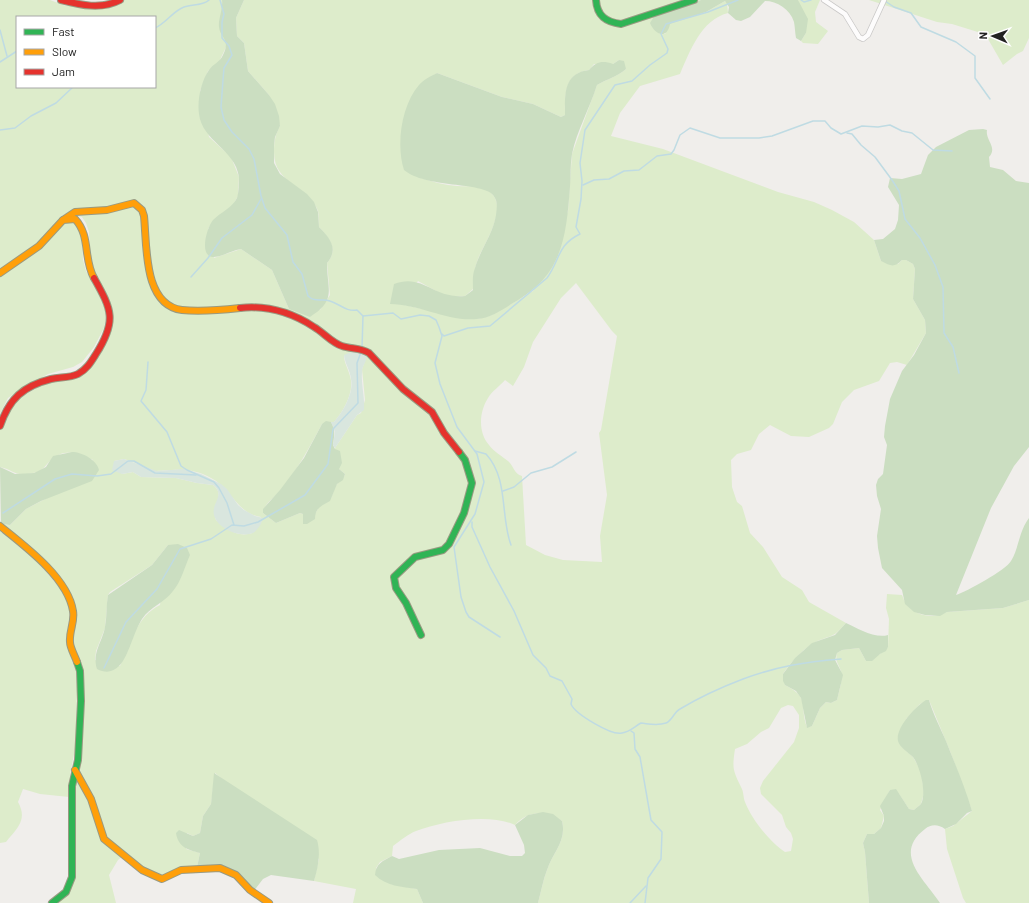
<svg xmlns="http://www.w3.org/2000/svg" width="1029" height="903" font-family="Barlow,sans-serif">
  <rect width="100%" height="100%" fill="#f0eeeb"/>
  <!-- grass -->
  <g fill="#ddeccb" fill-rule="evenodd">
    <path d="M0 0H50L66 6H92L109 4 114 0H222L223 9 219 24 226 40V47L219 62 208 71 200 91 209 137 231 157 239 177 238 196 233 205 213 221 208 229 214 258 241 249 272 270 289 309 320 310 330 295 327 263C339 249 329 238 319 227 318 222 319 215 318 211 308 184 274 185 274 152 274 142 275 135 280 126L269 95 248 71 244 43 237 36 236 18 244 0H701L681 7 659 34H665L669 24 706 12 725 1 727 3 728 13C701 20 690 51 680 74L640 86 620 113 611 136 663 149 778 192 814 202 832 210 854 222 874 240 881 261 898 264 902 260H906L913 264 915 269 913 299 925 320 926 333 907 365 897 362 890 363 879 381 854 390 842 402 833 424 829 428 809 437 791 436 770 425 759 434 751 450 737 454 731 460 732 487 737 502 742 506 750 533 763 547 782 577 802 590 809 602 846 623C834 636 836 634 820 640 806 645 791 662 783 674L785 685C811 698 799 706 807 727L812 726 820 708 826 702 831 703 837 700C839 691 843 680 841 671 838 663 835 661 837 653L842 650 859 648 866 661 880 654 888 647 889 619 886 608 887 594 902 595C908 614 929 621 947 612L1003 608 1029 600V903H966L963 898 947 849 945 829 953 826 972 811 950 751 929 700 920 704 906 719 901 746 913 757 921 771 924 793 921 804 914 810 909 809 899 794 890 790 880 810 884 816 881 828 874 834H867L863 843 865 852 869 903H538C541 892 543 880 547 870 553 852 567 841 562 821 547 810 528 810 515 825 490 813 442 821 416 831 408 834 400 841 393 846L392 856 380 862 376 868 391 884 417 889 423 903H353L356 889 314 881 319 859 215 773 211 804 203 816 200 833 193 836 187 833 186 849 200 853 196 872H183L157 879 150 878 124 855 118 860 109 875 116 903H54L69 889 73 796 81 689 72 648 74 611 47 566 1 524 10 525 26 509 53 495 93 460C76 451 62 448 48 463 43 469 40 472 33 473 14 477 14 470 0 467V428L11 403 47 382 81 371 103 344 112 307 107 295 91 268 89 232 86 223 82 217 65 214 61 217 35 246 0 271ZM17 17H155V87H17ZM619 60 626 69C617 77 607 79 597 85L572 154 568 211 533 291 492 315 478 319H468L400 304 418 281 445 296H465L473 289C473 279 474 269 478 259 485 241 513 202 485 189 477 185 466 187 457 186 445 185 433 182 421 178L428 79 437 73 502 97 533 104 561 117 565 115C565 95 564 73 589 70L594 64H613ZM576 283 612 331 617 336 601 430 599 433 607 495 600 536 602 562 563 560 545 555 526 545 522 476C514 474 514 466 508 461 502 456 494 452 489 445 478 432 479 412 488 398 492 391 500 386 505 380L513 386 524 367 533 342 561 298ZM344 355 365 361 362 369 365 400 361 413 357 415 335 448 339 469 345 474C343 480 341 479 337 484 331 492 335 501 320 505L315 514 303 524V514L300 513 276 523 263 513C264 504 274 498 280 491 297 471 309 448 322 424L334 422C344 411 355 391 350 376 348 368 344 363 344 355ZM124 459C135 462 146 469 156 471 161 471 167 470 172 470 186 469 199 471 211 478 231 488 237 514 261 517L252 533C238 538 227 529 216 520 210 505 227 496 213 485L197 483 176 478 141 477 133 472 122 474 114 461ZM168 545 160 605C137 616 130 644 120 666L95 660 96 651 105 628 108 595 110 592 152 565ZM788 705 793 706 799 715V728L794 742 763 781 760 788 761 794 782 815 786 827 791 833 793 839 791 851 785 852C770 842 752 820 745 802 743 797 744 792 741 787 733 770 732 769 735 749L747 744 761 732 769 728 781 708Z"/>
    <path d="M798 0H820L815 12 816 22 828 31 818 44 803 43 801 41 806 33Z"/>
    <path d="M869 0H1029V38L1023 51 1017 54 1003 65 988 39 981 33 952 24 937 22Z"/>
    <path d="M74 220 82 233 83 260 86 271 104 303 106 318 104 328 94 347 82 362 73 367 48 374 18 391 8 398 0 414V276L40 249 63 221Z"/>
    <path d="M0 531 34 557 63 592 70 607 67 643 76 672 77 690 76 745 70 774 69 797 40 794 23 789 18 802C28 820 17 828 6 842L0 843Z"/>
  </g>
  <!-- forest -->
  <g fill="#cbdec1">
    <path d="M222 0H244L236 18 237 36 244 43 248 71 269 95 275 104 279 116 280 126 275 137 274 145V163L280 174 307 194 314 202 318 212 319 227C330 238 339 249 327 263 327 290 337 300 310 317L289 309 272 270 241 249C233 250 219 258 212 257 199 255 207 227 213 220 221 212 232 208 237 198 239 192 239 182 239 177 235 149 202 141 199 114 197 101 201 81 209 70 213 64 220 62 223 55 231 39 220 38 219 27 218 19 223 10 222 0Z"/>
    <path d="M701 0H798L808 19 806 33 801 41 796 38C795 33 795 27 794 22 790 9 777 1 765 1L750 17 741 21 736 20 728 13 729 7 725 1 706 12 670 24C667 40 655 35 650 23L655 15Z"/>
    <path d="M619 60 624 61 626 69C617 77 607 79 597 85 590 108 577 130 572 154 570 165 571 176 570 187 566 239 562 276 513 303 502 310 490 318 477 319 448 322 419 304 390 304L394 284C423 273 433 299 465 296L473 290C473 283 472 275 475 268 480 250 493 234 496 215 497 207 498 201 493 195 483 182 425 188 404 170 396 145 401 106 419 85 423 80 431 76 437 73L502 97 533 104 561 117 565 115C565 95 563 73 589 70 596 62 602 60 613 64Z"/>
    <path d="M983 129 987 130C985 140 998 147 989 157L990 167 1003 170 1016 181 1029 183V447L1014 466 991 508 956 595C966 592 1006 570 1011 561 1019 548 1019 531 1029 518V600L1003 608 947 612 940 616 925 615 914 612 905 604 902 590 882 568 878 548 877 536 881 509 877 496 876 485 878 479 883 474 887 445 884 437 885 426 890 399 902 371 914 355 926 333 925 320 913 299 915 269 913 264 906 260H902C894 268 891 266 881 261L874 240 883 239 895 229 898 220 899 205 888 187 890 178 902 179 921 174 928 155 936 147 969 130Z"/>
    <path d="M326 421 331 422C336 430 334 436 333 445L335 449 340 451 342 463 339 469 345 474 343 480 337 484 330 501C321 506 315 508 315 519L307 524H303V514L300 513 276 523 263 513V509L280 490 304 458 322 424Z"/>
    <path d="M72 452C82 452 97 460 99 470L92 481 41 501 26 509 10 525 1 524 0 467 15 474 34 473 46 467 53 456Z"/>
    <path d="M178 544 187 548 190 555C185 566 181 582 173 591 164 603 150 607 142 619 134 631 128 658 119 666 112 673 105 673 97 669 92 652 102 643 105 627 107 617 106 606 108 595L152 565 168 545Z"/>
    <path d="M846 623C857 628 875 639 888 635V647L886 651 880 654 872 661H866L859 648 842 650 837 653 835 660 843 675 837 700 831 703 826 702 820 708 812 726 807 728 801 698 796 691 785 685 783 681V674L795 658 812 643 835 635Z"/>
    <path d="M926 700H929C933 714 940 727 946 741 955 764 965 787 972 811L967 813 956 824 945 829C938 824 931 824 925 829 892 854 925 880 940 903H869L865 852 863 843 867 834H874L881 828 884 821V816L880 806 890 790 896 789 909 809 914 810C916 808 919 806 921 804 927 793 920 766 913 757 908 752 900 748 898 741 895 728 916 706 926 700Z"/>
    <path d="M214 773 317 840C321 853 318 868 314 881L271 875 263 879 253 892C231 875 225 869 196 872L200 853C188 850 178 847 176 833L179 830 193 836 200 833 203 816 211 804Z"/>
    <path d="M543 812 553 814 562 821C567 841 553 852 547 870 543 880 541 892 538 903H423L417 889C402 887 386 886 375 875 376 863 383 861 392 856L399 859 439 850 480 848 510 856H522L525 853 524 845 515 825 528 815Z"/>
  </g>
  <!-- wetland -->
  <g fill="#d9e6de">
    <path d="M357 350 366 354C368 361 362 365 362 372 361 385 365 397 364 410L357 415 335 448 333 445 335 432 331 422H334C343 412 354 393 351 379 350 370 345 364 344 355Z"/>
    <path d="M124 459 157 471 184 469 201 474 221 484 227 489 238 505 244 510 255 516 263 518C262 523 258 530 253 533 241 538 217 529 214 515 211 503 226 495 213 485L197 483 176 478 141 477 133 472 122 474 112 470 114 461Z"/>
  </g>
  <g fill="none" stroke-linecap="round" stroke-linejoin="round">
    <!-- stream -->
    <g stroke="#bfdbe3" stroke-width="1.5">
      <path d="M220 0 224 14 222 22V38L229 46 232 55 224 68 223 80 221 107 224 120 232 132 249 149 254 159 261 196 265 208 287 235 293 262 302 274 308 296C315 303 322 298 330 301 340 304 346 312 357 310L363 316 393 313 401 319 420 315 429 316 436 320 439 327 442 336 435 363 440 384 457 427 477 454 484 482 475 514 454 547 461 597 466 612 469 617 500 637"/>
      <path d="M801 0 804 2 811 0"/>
      <path d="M885 1 894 7 911 13 921 27 956 42 975 56V78L990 99"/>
      <path d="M155 28C166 23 173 11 184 7 192 4 203 6 209 0"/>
      <path d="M0 30 7 56"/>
      <path d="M0 62 17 51"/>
      <path d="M0 130 15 128 31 116 56 103 73 87"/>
      <path d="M847 133 852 134 861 145 875 157 892 180 899 191 905 219 920 238 935 265 943 287 944 333 953 347 959 373"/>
      <path d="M583 185 594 180 609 179 624 171 639 170 657 156 671 154 674 150 680 135 690 128 720 138H759L772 136 813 121H825L831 128 841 134 862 126 878 127 890 125 902 131 912 133 933 150 952 151"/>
      <path d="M191 277 208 258 222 238 252 215 261 199"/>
      <path d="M442 334 444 336 468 328 490 326 547 278C560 260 557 245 580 234L576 227 581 199 582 181 580 163 585 130 615 85 632 81 650 65 667 53 668 49 661 34 666 24 708 12 738 0"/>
      <path d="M362 348 363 316"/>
      <path d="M148 362 146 390 141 401 167 432 181 466 187 470 214 482 219 488 227 503 234 525"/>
      <path d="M475 451 486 454C509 479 500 516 511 545"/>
      <path d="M503 491 514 487 531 473 552 467 576 452"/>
      <path d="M3 513 55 479 72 474 97 476 111 474 128 461H134L155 473 196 475"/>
      <path d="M472 522V527L490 567 514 611 533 655 546 668 550 676 562 681 572 699 571 704C575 714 612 736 622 733 630 732 634 727 641 723 650 724 657 726 666 723 672 721 674 712 680 709 700 697 722 687 743 679 778 666 805 662 841 659"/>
      <path d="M104 668 126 622 157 589 180 549 211 539 232 525 244 526 258 522 305 495 328 464 333 429 358 403 357 363 361 352"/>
      <path d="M631 731 634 733 635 749 640 757 651 820 662 832 661 859 648 878 645 903"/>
      <path d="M630 903 646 886"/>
    </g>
    <defs>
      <path id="street" d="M824 0 845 14 859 37 863 39 868 35 884 0"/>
      <g id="fast">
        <path d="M596 0C597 16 606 22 621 24L694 0"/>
        <path d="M421 635 406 603 396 588 394 577 415 557 443 550 449 544 464 513 472 483 465 460 459 452"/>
        <path d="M52 903 66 892 72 877V786L78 760 81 701 80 671 77 662"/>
      </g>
      <g id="slow">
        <path d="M63 220 75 212 107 210 134 203 142 210 144 216C147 245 143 305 182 310 200 312 222 310 240 308"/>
        <path d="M0 273 39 246 63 220 75 219C91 236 83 259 94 278"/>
        <path d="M0 526C25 546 68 578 73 611 75 622 69 631 70 642 70 648 75 656 77 662"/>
        <path d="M75 770 91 799 104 839 142 870 162 879 181 870 220 868 236 875 250 890 269 903"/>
      </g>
      <g id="jam">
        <path d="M61 0C81 5 101 10 120 0"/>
        <path d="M240 308C267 305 291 312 314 327 323 332 332 343 342 346 351 349 361 348 369 353L403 389 432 412 444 433 459 452"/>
        <path d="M0 426C9 399 23 386 51 379 60 377 70 378 78 374 87 369 91 362 96 354 117 321 112 310 94 278"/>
      </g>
    </defs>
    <!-- street casing -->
    <use href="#street" stroke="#c9c8c7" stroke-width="6"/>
    <!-- fast casing -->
    <use href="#fast" stroke="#999a82" stroke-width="8"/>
    <!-- slow casing -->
    <use href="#slow" stroke="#999a82" stroke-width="8"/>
    <!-- jam casing -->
    <use href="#jam" stroke="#999a82" stroke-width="8"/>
    <!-- street -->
    <use href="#street" stroke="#fdfcfc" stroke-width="4.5"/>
    <!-- fast -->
    <use href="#fast" stroke="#30b455" stroke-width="6"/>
    <!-- slow -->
    <use href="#slow" stroke="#ff9f0a" stroke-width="6"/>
    <!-- jam -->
    <use href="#jam" stroke="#e5322d" stroke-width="6"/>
  </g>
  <!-- legend -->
  <rect x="16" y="16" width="140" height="72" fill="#ffffff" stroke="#a7a7a7"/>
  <rect x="24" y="29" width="20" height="6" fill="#30b455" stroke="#a7a7a7"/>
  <text x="52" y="36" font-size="12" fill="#222222">Fast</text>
  <rect x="24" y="49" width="20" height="6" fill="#ff9f0a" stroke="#a7a7a7"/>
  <text x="52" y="56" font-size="12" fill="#222222">Slow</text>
  <rect x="24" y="69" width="20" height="6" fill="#e5322d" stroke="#a7a7a7"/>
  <text x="52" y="76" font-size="12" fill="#222222">Jam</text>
  <!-- north arrow -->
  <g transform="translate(993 36) rotate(272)" stroke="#ffffff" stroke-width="3" paint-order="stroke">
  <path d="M0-3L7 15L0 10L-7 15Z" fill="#222222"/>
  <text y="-6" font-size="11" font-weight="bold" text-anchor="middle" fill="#222222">N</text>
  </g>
</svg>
